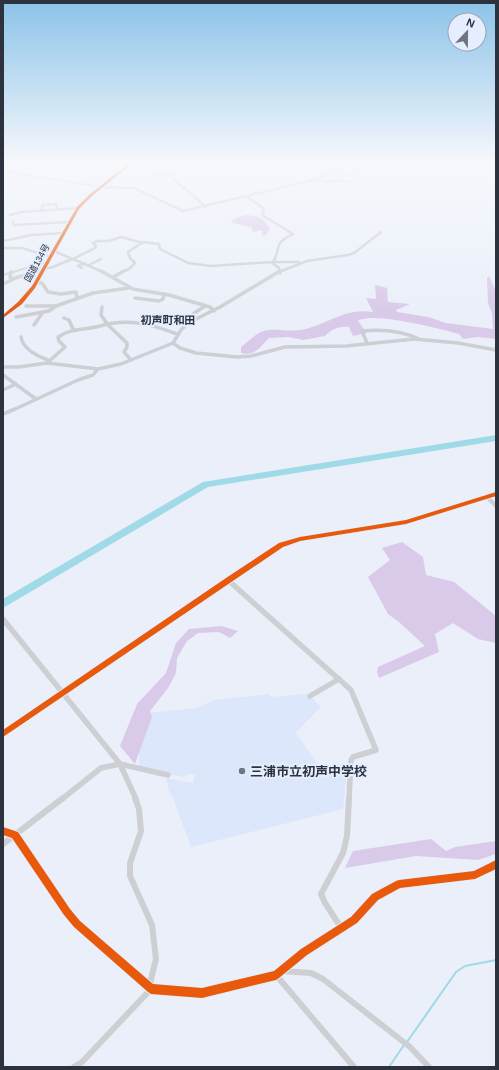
<svg xmlns="http://www.w3.org/2000/svg" width="499" height="1070" font-family="Arial,'Noto Sans JP',sans-serif">
  <rect width="100%" height="100%" fill="#eaeff9"/>
  <!-- built -->
  <path fill="#dce7fb" d="M269 694 270 697 308 694 321 707 298 730 296 733 319 766 340 775 346 780 343 809 191 847 172 795H170L166 778 193 783 195 775 189 774 183 777 141 767 139 765V747L149 713 197 708 214 700Z"/>
  <!-- green -->
  <g fill="#dacaea">
    <path d="M372 163H383L338 178 353 182 333 183 318 182C331 180 341 176 353 172L354 169Z"/>
    <path d="M246 215C258 216 265 218 270 230L266 235 262 236V230L253 232 251 227 233 223 231 221 238 217Z"/>
    <path d="M489 276 496 291V339L478 337 463 339 459 334C440 329 373 311 358 321L367 333 353 336 349 327C340 326 331 329 325 336L303 340 288 337 269 338C259 348 255 356 241 353V347C248 342 256 333 264 331 275 328 287 332 299 330 325 327 343 307 373 312L366 298 376 299 375 285 387 288 388 302 410 304 396 310 397 312 428 317 446 323 493 329 492 313 488 303 487 278Z"/>
    <path d="M402 542 423 557 426 575 454 582 496 616V643L478 639 453 623 435 634 439 652 379 678 377 672 378 667 425 646 399 622 388 614 368 577 390 560 382 548Z"/>
    <path d="M221 626 238 631 230 638 219 632 198 633 187 641 177 658 176 673 168 688 150 711 152 717 135 764 120 746 137 704 166 673 176 643 189 629Z"/>
    <path d="M431 839 446 851 455 847 496 841V854L478 860 416 856 345 868 353 851Z"/>
  </g>
  <g fill="none" stroke-linecap="round" stroke-linejoin="round">
    <!-- stream-far1 -->
    <g stroke="#a0d9e7" stroke-width="1">
      <path d="M81 163 120 169"/>
      <path d="M126 170 167 176 229 163"/>
    </g>
    <!-- stream -->
    <g stroke="#a0d9e7" stroke-width="2">
      <path d="M407 1042 456 972 465 966 496 960"/>
      <path d="M389 1067 404 1045"/>
    </g>
    <!-- river -->
    <path fill="#a0d9e7" fill-rule="evenodd" d="M496 435V441L208 487 3 608V599L203 482Z"/>
    <!-- minor-far4 -->
    <g stroke="#cdcfd2" stroke-width="2.5">
      <path d="M155 163 206 207"/>
      <path d="M101 187 134 188 183 211 318 179 353 163"/>
      <path d="M248 197 264 209 262 215 293 234C272 244 282 248 273 262"/>
      <path d="M42 211V205L56 204 57 209"/>
      <path d="M10 215 22 212 78 208"/>
      <path d="M13 221 14 225 69 222"/>
      <path d="M3 241 31 235 64 233"/>
      <path d="M3 248H22L51 257"/>
      <path d="M54 251 103 272"/>
      <path d="M75 258 95 248 96 246 93 243 97 241H109L121 237 143 243"/>
      <path d="M274 262H299"/>
      <path d="M89 265 101 259"/>
      <path d="M45 268H50L75 258"/>
      <path d="M82 268 78 266 85 263"/>
      <path d="M34 272 44 270"/>
      <path d="M122 272 129 269 135 263 130 258 128 252 143 242 159 244 160 249 188 263 211 266 271 262 279 268 280 272"/>
      <path d="M279 272 307 261 348 255 354 253 381 232"/>
    </g>
    <!-- minor-far3 -->
    <g stroke="#cdcfd2" stroke-width="3.5">
      <path d="M101 271 133 289 169 295 210 307 214 311"/>
      <path d="M280 271V273"/>
      <path d="M113 277 124 271"/>
      <path d="M12 279 38 271"/>
      <path d="M37 282 42 283 48 292 61 294 76 292 77 298"/>
      <path d="M3 284 12 280 10 277 11 272"/>
      <path d="M135 298 159 301 163 299 164 294"/>
      <path d="M26 306H56"/>
      <path d="M102 307 101 315 108 325 127 343V347L124 352 131 360"/>
      <path d="M193 314 205 306"/>
      <path d="M16 317 49 311 56 306 93 293 129 288"/>
      <path d="M64 318 69 320 73 329"/>
      <path d="M34 325 43 312"/>
      <path d="M21 337C23 349 37 356 48 360"/>
      <path d="M173 343 180 348 196 353 237 357 251 356 285 347 346 346 414 339 458 343 496 350"/>
      <path d="M367 343 362 331C382 329 400 330 419 339"/>
      <path d="M47 363 65 347 59 341 58 337C68 330 78 330 90 328 98 327 106 324 114 323 136 320 156 326 177 334"/>
      <path d="M3 367H19L47 363 98 369 121 364 173 343 181 330 188 323 220 307 280 271"/>
      <path d="M3 375 36 399"/>
      <path d="M3 390 16 384"/>
      <path d="M13 410 78 380 93 375 98 369"/>
    </g>
    <!-- minor-far2 -->
    <g stroke="#cdcfd2" stroke-width="4">
      <path d="M3 414 15 409"/>
      <path d="M487 497 496 506"/>
      <path d="M228 580 230 582"/>
    </g>
    <!-- minor-far1 -->
    <g stroke="#cdcfd2" stroke-width="5.5">
      <path d="M229 581 351 690 376 750 353 757 351 760 349 799"/>
      <path d="M3 619 120 764 136 799"/>
      <path d="M310 696 339 679"/>
      <path d="M62 799 101 768 120 764 168 775"/>
    </g>
    <!-- minor -->
    <g stroke="#cdcfd2" stroke-width="6">
      <path d="M3 831 15 835 67 912 77 924 151 989 202 993 276 975 304 952 354 920 375 897 399 884 475 875 496 864"/>
      <path d="M3 844 63 798"/>
      <path d="M342 929 325 903 321 894 343 853 347 836 349 798"/>
      <path d="M281 971 311 973 323 979 410 1047 429 1067"/>
      <path d="M276 975 354 1067"/>
      <path d="M74 1067 82 1062 151 989V979L156 959 152 925 130 876V863L141 831 139 809 135 798"/>
    </g>
    <!-- tertiary -->
    <g fill="#cdcfd2" fill-rule="evenodd">
      <path d="M3 170 101 186 103 187 101 188 3 172Z"/>
      <path d="M47 261 50 262 3 276V274Z"/>
      <path d="M496 492V496L406 524 300 541 283 546 230 582 3 737V730L226 578 279 544 300 537 406 520Z"/>
    </g>
    <!-- trunk -->
    <path fill="#d0dce3" fill-rule="evenodd" d="M129 163H133L92 196 80 209 36 288 22 304 3 319V314L18 302 32 286 77 207 90 194Z"/>
    <defs>
      <g id="cycleway">
        <path d="M129 163H133L92 196 79 209 35 288 22 304 3 318V315L18 302 32 286 77 207 90 194Z"/>
        <path d="M496 492V496L406 524 300 541 283 547 3 737V730L226 578 279 543 300 537 406 520Z"/>
        <path d="M3 827 18 832 70 909 80 921 153 984 202 988 274 971 301 949 351 917 372 894 396 881 399 880 474 871 496 860V869L475 879 400 888 378 900 357 923 307 955 279 978 276 980 202 998 151 994 148 992 74 927 64 915 12 838 3 835Z"/>
      </g>
    </defs>
    <!-- cycleway casing -->
    <use href="#cycleway" stroke="#e4eeff" stroke-width="2"/>
    <!-- cycleway -->
    <use href="#cycleway" fill="#e8590c" fill-rule="evenodd"/>
  </g>
  <!-- sky -->
  <linearGradient id="sky" x2="0" y2="1"><stop stop-color="#8bc3e8"/><stop offset="0.52" stop-color="#f6f8fc"/><stop offset="1" stop-color="#f6f8fc" stop-opacity="0"/></linearGradient>
  <rect width="499" height="312" fill="url(#sky)"/>
  <!-- markers -->
  <circle fill="#6f757f" stroke="#e4eeff" stroke-width="1.5" cx="242" cy="771" r="4"/>
  <g text-anchor="middle" stroke-width="4" stroke-linejoin="round" paint-order="stroke">
    <!-- far-street labels -->
    <g font-size="9" fill="#2d333e" stroke="#e4eeff">
      <text transform="translate(37 263) rotate(-61)" y="3">国道134号</text>
    </g>
    <!-- far-quarter labels -->
    <g font-size="11" font-weight="bold" fill="#2d333e" stroke="#e4eeff">
      <text x="168" y="324">初声町和田</text>
    </g>
    <!-- near-poi labels -->
    <g font-size="13" font-weight="bold" fill="#2d333e" stroke="#e4eeff" text-anchor="start">
      <text x="250" y="776">三浦市立初声中学校</text>
    </g>
  </g>
  <!-- border -->
  <rect width="499" height="1070" fill="none" stroke="#2d333e" stroke-width="8"/>
  <!-- north arrow -->
  <g transform="translate(467 32) rotate(22)"><circle r="19" fill="#e4eeff" stroke="#9ba3b2"/>
  <path d="M0-3L7 15L0 10L-7 15Z" fill="#6f757f"/>
  <text y="-6" font-size="11" font-weight="bold" text-anchor="middle" fill="#2d333e">N</text>
  </g>
</svg>
